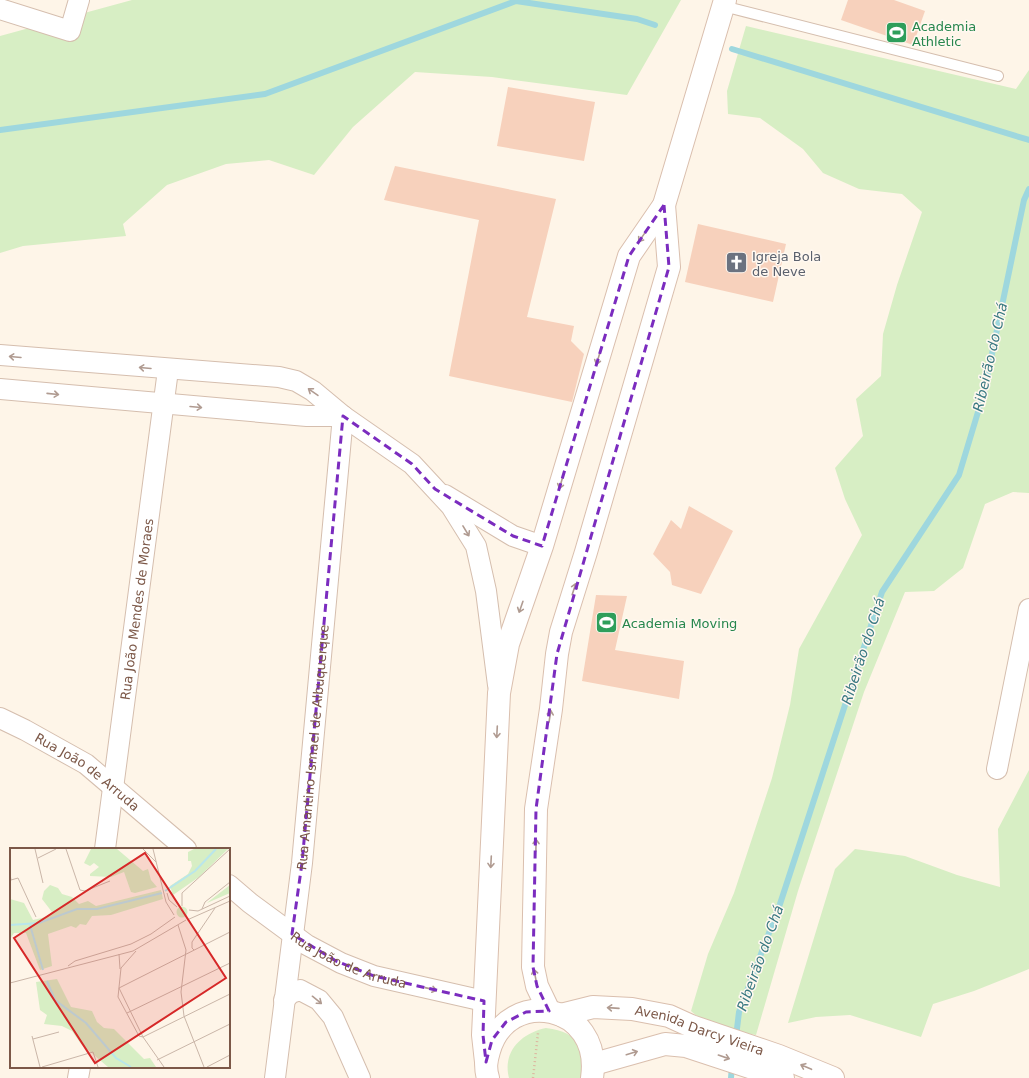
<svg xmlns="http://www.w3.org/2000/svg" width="1029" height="1078" font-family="'DejaVu Sans',sans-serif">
  <rect width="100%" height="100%" fill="#fef5e8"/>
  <!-- green -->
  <g fill="#d7eec4">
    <path d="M132 0H681L627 95 492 77 415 72 353 127 314 175 269 160 226 164 167 185 123 224 126 236 23 246 0 253V36Z"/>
    <path d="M746 26 1016 89 1029 70V493L1013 492 985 504 963 568 934 591 905 592 864 692 798 891 756 1035 710 1027 691 1011 708 954 734 893 772 778 790 705 799 649 862 535 845 499 835 468 863 436 856 399 881 376 883 334 897 285 922 212 902 194 859 189 823 173 803 149 760 118 728 114 727 91Z"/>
    <path d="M1029 770V969L974 991 933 1004 921 1037 850 1015 816 1017 788 1023 835 869 855 849 905 856 957 875 1000 887 998 829Z"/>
    <path d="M546 1028C582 1033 580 1047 585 1078H509C502 1051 522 1033 546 1028Z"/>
  </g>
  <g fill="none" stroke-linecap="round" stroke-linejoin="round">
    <!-- stream -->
    <g stroke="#9ed7de" stroke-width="6">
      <path d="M732 49 1029 140"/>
      <path d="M0 130 265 94 516 1 637 19 655 25"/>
      <path d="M736 1037 739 1012 780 904 882 592 959 475 984 392 1024 200 1029 189"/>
      <path d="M731 1078 732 1066"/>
    </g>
  </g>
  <!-- building -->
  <g fill="#f7d1bc">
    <path d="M848 0H894L925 11 913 45 841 20Z"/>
    <path d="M508 87 595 102 584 161 497 146Z"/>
    <path d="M395 166 556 199 527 317 574 326 571 341 584 354 572 402 449 376 479 220 384 200Z"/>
    <path d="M698 224 786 244 773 302 685 282Z"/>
    <path d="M689 506 733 531 701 594 672 585 670 572 653 554 671 520 681 529Z"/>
    <path d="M596 595 627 596 615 650 684 661 679 699 582 681Z"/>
  </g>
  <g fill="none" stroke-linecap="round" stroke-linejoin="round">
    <defs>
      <path id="service" d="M723 6 998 76"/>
      <g id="minor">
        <path d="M0 9 70 31 79 0"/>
        <path d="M0 355 279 377 296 381 313 391 343 416 412 464 451 506 476 546 486 591 498 685"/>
        <path d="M0 389 307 416H343"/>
        <path d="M445 495 513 536 542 546"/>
        <path id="s1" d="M0 718 25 730 86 764 186 849"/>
        <path d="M997 769 1029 609"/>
        <path id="s2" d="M105 849 168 370"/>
        <path id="s3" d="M229 885 250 903 307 945 341 963 374 976 484 1001"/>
        <path d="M284 1000 291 993 300 990 319 1000 333 1017 360 1078"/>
        <path d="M78 1078 80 1067"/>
        <path id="s4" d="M275 1078 302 863 343 416"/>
      </g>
      <g id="secondary">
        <path d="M549 1011 537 986 533 967 536 809 551 709 557 654 561 632 586 552 669 267 664 205"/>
        <path id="s5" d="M561 1015 593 1007 632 1009 669 1016 691 1026 779 1056 833 1078"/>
        <path d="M486 1062 483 1035 499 693 508 644 542 546 629 256 664 205 725 0"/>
        <path d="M594 1064 665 1044 686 1046 783 1078"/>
        <path d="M488 1078C485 1068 486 1061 489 1051 507 986 603 1003 592 1078"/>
      </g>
    </defs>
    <!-- service casing -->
    <use href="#service" stroke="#d5beae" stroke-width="12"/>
    <!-- minor casing -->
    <use href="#minor" stroke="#d5beae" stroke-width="22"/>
    <!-- secondary casing -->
    <use href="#secondary" stroke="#dabfae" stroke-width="24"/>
    <!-- path -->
    <path stroke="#ddb49e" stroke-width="2.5" stroke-dasharray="1 3" stroke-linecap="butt" d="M533 1078 538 1033"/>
    <!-- service -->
    <use href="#service" stroke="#fff" stroke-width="10"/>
    <!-- minor -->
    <use href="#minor" stroke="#fff" stroke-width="20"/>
    <!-- secondary -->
    <use href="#secondary" stroke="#fff" stroke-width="22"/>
  </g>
  <!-- one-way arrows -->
  <defs><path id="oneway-shaft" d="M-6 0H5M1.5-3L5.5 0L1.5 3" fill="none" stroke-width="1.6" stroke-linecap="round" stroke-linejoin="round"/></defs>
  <g stroke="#b09b91">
    <use href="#oneway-shaft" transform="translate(642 237) rotate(125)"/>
    <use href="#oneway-shaft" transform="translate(15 357) rotate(-175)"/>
    <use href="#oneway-shaft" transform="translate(598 359) rotate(107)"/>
    <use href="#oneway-shaft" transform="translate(145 368) rotate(-175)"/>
    <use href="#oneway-shaft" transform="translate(313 392) rotate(-145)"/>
    <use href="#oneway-shaft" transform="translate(53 394) rotate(6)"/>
    <use href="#oneway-shaft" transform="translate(196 407) rotate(5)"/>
    <use href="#oneway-shaft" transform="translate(561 483) rotate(106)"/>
    <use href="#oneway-shaft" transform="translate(466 531) rotate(59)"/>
    <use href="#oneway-shaft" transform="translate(574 589) rotate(-72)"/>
    <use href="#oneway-shaft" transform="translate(521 607) rotate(109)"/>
    <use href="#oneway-shaft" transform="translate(550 716) rotate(-81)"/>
    <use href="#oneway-shaft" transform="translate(497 732) rotate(93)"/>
    <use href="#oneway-shaft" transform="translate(536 845) rotate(-89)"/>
    <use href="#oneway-shaft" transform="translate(491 862) rotate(93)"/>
    <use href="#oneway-shaft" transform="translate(535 975) rotate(-101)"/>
    <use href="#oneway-shaft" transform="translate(431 989) rotate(13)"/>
    <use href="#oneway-shaft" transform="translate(317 1000) rotate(39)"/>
    <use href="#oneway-shaft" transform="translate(613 1008) rotate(-176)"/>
    <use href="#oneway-shaft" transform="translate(632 1053) rotate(-17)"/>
    <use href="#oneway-shaft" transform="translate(724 1057) rotate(19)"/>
    <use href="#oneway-shaft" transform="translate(806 1067) rotate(-157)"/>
  </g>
  <!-- marked area -->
  <path fill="none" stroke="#7b2cbf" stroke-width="3" stroke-dasharray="8 5" stroke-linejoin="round" d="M664 205 669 267 557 654 536 809 533 967 537 986 549 1011 526 1012 506 1022 492 1040 486 1062 483 1035 484 1001 374 976 336 961 292 934 302 863 343 416 412 464 435 489 513 536 542 546 629 256Z"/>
  <!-- icons -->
  <defs>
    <symbol id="stadium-square" viewBox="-11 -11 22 22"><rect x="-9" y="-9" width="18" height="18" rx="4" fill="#2e9e5b" stroke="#fff8f0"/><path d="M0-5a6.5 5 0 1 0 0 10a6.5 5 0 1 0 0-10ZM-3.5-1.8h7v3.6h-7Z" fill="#fff"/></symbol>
    <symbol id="church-square" viewBox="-11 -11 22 22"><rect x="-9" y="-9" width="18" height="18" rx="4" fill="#6b7280" stroke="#fff8f0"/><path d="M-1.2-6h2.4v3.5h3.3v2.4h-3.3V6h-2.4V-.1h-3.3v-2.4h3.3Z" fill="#fff"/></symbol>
  </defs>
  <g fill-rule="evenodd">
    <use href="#stadium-square" x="884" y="20" width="25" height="25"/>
    <use href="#church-square" x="724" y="250" width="25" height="25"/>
    <use href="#stadium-square" x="594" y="610" width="25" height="25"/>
  </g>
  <g text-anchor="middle" stroke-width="3" stroke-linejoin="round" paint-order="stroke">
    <!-- leisure labels -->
    <g font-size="13" fill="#27864d" stroke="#fff8f0" text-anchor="start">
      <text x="912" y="31">Academia<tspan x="912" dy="15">Athletic</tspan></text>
      <text x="622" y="628">Academia Moving</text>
    </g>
    <!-- worship labels -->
    <g font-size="13" fill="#5b616d" stroke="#fff8f0" text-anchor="start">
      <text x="752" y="261">Igreja Bola<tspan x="752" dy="15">de Neve</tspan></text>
    </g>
    <!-- street labels -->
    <g font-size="13" fill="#7c5848" stroke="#fff8f0">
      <text dy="5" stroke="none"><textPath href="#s2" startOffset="242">Rua João Mendes de Moraes</textPath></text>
      <text dy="5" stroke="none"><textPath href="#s4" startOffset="333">Rua Amantino Ismael de Albuquerque</textPath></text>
      <text dy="5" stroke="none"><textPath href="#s1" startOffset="103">Rua João de Arruda</textPath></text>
      <text dy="5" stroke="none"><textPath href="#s3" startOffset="143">Rua João de Arruda</textPath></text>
      <text dy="5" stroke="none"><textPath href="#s5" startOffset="143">Avenida Darcy Vieira</textPath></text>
    </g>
    <!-- water labels -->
    <g font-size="14" font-style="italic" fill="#3a7982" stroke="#fff8f0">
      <text transform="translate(990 357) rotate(-77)" y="5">Ribeirão do Chá</text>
      <text transform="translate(863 651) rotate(-72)" y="5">Ribeirão do Chá</text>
      <text transform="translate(760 958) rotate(-70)" y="5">Ribeirão do Chá</text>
    </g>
  </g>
  <!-- overview -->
  <g transform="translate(10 848)">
    <rect width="220" height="220" fill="#fef5e8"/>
    <path d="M81 1H107L133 23 138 21 141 32 147 39 125 45 121 44 114 24 101 29 80 28V26L89 19 84 15 80 18 74 15ZM184 1H218L189 29 163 47 160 38 178 26 182 18 181 13H178V4ZM40 37 48 40 52 46 62 49 69 56 78 53 86 58 151 42 153 51 101 67 82 68 76 77 70 76 66 80 61 78 38 86 42 118 30 122 16 85H4L0 91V51L14 55 23 72 36 69 42 64 32 51 34 43ZM220 37V45L197 55 198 54ZM166.5 64a5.5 5.5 0 1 1 11 0a5.5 5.5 0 1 1-11 0ZM47 131 61 159 82 163 87 174 94 180 104 181 134 211 140 210 146 219H98L71 196 62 183 52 178 34 176 37 167 30 162 26 134Z" fill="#d7eec4"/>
    <path fill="none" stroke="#b9e6eb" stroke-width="2" d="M155 43 185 23 206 1M0 77 29 75 67 61H87L152 45M20 77 33 122M37 133 45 152 76 175 106 210 121 219"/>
    <path fill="none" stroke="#cab6a8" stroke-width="1" d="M25 1 33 35M56 1 70 42 75 43 100 33M133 1 146 14M143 1 156 54 164 67M28 10 46 1M0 26 1 32 8 30 26 69M157 45 159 52 167 59M172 58V45L220 1M192 61 195 54 220 34M179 62 188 63 220 48M177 72 220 53M168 77 176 102 171 144 174 168 194 219M184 102 182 100V94L205 60M126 103 111 120 108 149 129 188 133 189M109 106 110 121M58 118 65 113 121 96 141 86 165 69M0 135 123 103 176 72M109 140 220 84M109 140 133 189 154 219M117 165 220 115M22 188 30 219M133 189 220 146M23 191 49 184M147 212 220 176M32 219 83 204 88 219M197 219 220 207"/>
    <path fill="#d62828" fill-opacity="0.15" stroke="#d62828" stroke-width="2" d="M135 5 216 130 85 215 4 90Z"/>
    <rect width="220" height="220" fill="none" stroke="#7c5848" stroke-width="2"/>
  </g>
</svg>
